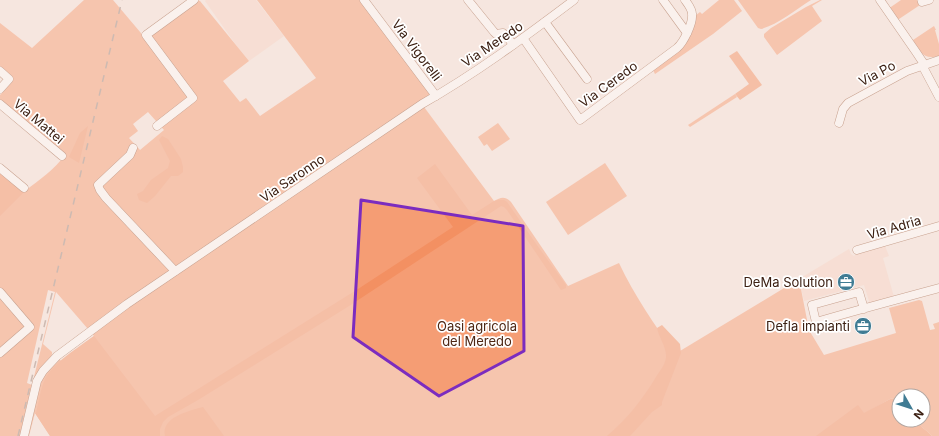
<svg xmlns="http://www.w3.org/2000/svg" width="939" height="436" font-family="Inter,sans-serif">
  <rect width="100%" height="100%" fill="#f5e6df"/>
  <!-- built -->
  <g fill="#f8d6c7">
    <path d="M206 0H256L284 36 249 61 236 45 205 1Z"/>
    <path d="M885 246 889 256 883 258 894 297 870 304 864 285 804 301 799 279 849 249 851 254 854 256 856 254Z"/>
  </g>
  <!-- green -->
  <g fill="#f59d74" fill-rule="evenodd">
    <path d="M84 0H113L146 39H151L152 35 197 0 200 1 249 61 223 81 240 102 246 98 260 116 316 78 257 0H360L430 92V97L421 103 427 111 494 201C501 197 505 196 511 202L568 286 619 263C634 295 655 325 675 354L799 279 809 330 824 355 896 333 889 308 919 300 922 301 930 330 935 329 933 324 939 322V436H932L928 432 923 428 916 420H923V396H899V397L890 399 869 411 886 436H50L35 413 29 436H0V171L25 191C39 180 55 169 65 155L0 100V95L9 85V74L0 66V23L32 48ZM148 112 164 130 140 150 129 138 138 131 133 124ZM48 290 55 292 32 385 27 383ZM56 292 94 336 61 361 59 358 42 377 52 354V352L43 344Z"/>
    <path d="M719 0H734L742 11 713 34 655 74 653 70 674 54 695 16 700 12 702 14Z"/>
    <path d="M738 0H811C797 9 777 25 761 29L758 28Z"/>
    <path d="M820 0H822L812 6 822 21 777 55 764 37V34L771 28 806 7Z"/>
    <path d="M901 0H917L920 5 896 21 888 9Z"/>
    <path d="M934 26 936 30H935L939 44V56C923 60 920 52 913 40Z"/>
    <path d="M735 94 737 97 690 127 688 125Z"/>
    <path d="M498 123 510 139 492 151 487 144 484 146 478 137Z"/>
    <path d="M605 163 627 196 568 235 546 202Z"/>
  </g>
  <!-- forest -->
  <g fill="#f39062">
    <path d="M737 51 762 85 740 100 735 94 749 84 729 56Z"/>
    <path d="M88 126 79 163 69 157 80 133Z"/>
    <path d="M162 136 168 139 181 159 183 167V172L178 176H171L155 196 147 203 139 200 137 194 143 191 151 180 168 168 170 161 159 140Z"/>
    <path d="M435 164 472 215 494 201 498 200H504L507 202 539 248 566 285V288L561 290 507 210 504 207 501 206 349 306 198 400 168 417 163 422 160 429V436H50L35 413H36C39 402 40 390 45 379 54 362 79 347 94 336L155 416 358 289 453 227 417 178Z"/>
    <path d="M0 171 25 191 0 216Z"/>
    <path d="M662 325 680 344 681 353 662 402V405L652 412 630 436H607C627 419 643 399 656 377 660 371 667 362 666 355 666 347 659 337 657 328Z"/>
    <path d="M899 397V420H916L923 428 928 432 932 436H816L858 405 864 413 890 399Z"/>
    <path d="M203 407 224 436H165C161 417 189 411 203 407Z"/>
  </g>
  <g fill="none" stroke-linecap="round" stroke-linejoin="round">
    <defs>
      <g id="minor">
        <path d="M364 0 436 96"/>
        <path d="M468 0 494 32 496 34 503 33 509 39 513 45"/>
        <path d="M663 0 687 33"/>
        <path d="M880 0 916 52 924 64"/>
        <path d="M922 2 929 0"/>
        <path d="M545 22 587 79"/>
        <path d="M523 38 580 120 677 48C684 42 693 23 692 14 692 9 688 4 685 0"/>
        <path d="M922 65 939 97"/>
        <path d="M0 71 9 79 0 89"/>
        <path d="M0 104 62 156"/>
        <path d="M839 123 843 109 848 103 907 71 939 60"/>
        <path d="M157 126 193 98 146 35 194 0"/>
        <path d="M133 148 130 155 98 185 100 190 106 198 175 271"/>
        <path d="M0 168 24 188"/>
        <path d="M857 250 939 226"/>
        <path d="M0 292 30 327 0 353"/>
        <path d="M864 309 859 292 812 305 816 322C857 310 898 299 939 288"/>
        <path d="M24 436 37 381 43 371 57 356 127 304 422 104C475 74 525 37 574 0"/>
      </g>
    </defs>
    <!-- minor casing -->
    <use href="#minor" stroke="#915030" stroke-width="9"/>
    <!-- minor -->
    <use href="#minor" stroke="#fff" stroke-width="8"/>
    <!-- rail -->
    <path stroke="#9b867c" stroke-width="1.5" stroke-dasharray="7 7" stroke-linecap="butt" d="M18 436 122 0"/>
  </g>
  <!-- marked area -->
  <path d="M0 0H939V436H0ZM361 200 523 226 524 351 439 396 353 337Z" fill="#f5e6df" fill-opacity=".55" fill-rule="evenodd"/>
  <path fill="none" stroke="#7b2cbf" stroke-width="3" stroke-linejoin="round" d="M361 200 523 226 524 351 439 396 353 337Z"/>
  <!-- icons -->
  <defs>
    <symbol id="office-disc" viewBox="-11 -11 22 22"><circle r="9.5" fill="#407c94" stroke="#fff"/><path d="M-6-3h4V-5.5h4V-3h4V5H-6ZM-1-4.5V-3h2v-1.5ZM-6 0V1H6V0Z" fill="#fff"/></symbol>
  </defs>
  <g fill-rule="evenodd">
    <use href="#office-disc" x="836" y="272" width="20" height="20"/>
    <use href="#office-disc" x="853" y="316" width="20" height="20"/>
  </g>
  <g text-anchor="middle" stroke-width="3.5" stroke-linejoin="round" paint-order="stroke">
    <!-- street labels -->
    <g font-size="13" fill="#3c2013" stroke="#fff">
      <text transform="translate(492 44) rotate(-34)" y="5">Via Meredo</text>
      <text transform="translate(417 50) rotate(53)" y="5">Via Vigorelli</text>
      <text transform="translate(877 73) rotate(-28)" y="5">Via Po</text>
      <text transform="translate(608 84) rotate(-36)" y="5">Via Ceredo</text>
      <text transform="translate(39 121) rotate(40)" y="5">Via Mattei</text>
      <text transform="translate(292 178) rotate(-34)" y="5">Via Saronno</text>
      <text transform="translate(894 227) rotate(-16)" y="5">Via Adria</text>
    </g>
    <!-- poi labels -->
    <g font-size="13" fill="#3c2013" stroke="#fff" text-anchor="end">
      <text x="833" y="287">DeMa Solution</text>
      <text x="850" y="331">Defla impianti</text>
    </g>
    <!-- park labels -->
    <g font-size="13" fill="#4e2714" stroke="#fff">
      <text x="477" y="331">Oasi agricola<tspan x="477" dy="15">del Meredo</tspan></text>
    </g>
  </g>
  <!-- north arrow -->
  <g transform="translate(911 408) rotate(129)"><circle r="19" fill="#ffffff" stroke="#b1a6a1"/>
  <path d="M0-3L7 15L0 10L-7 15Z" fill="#407c94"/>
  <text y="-6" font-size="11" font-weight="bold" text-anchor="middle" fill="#3c2013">N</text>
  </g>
</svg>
